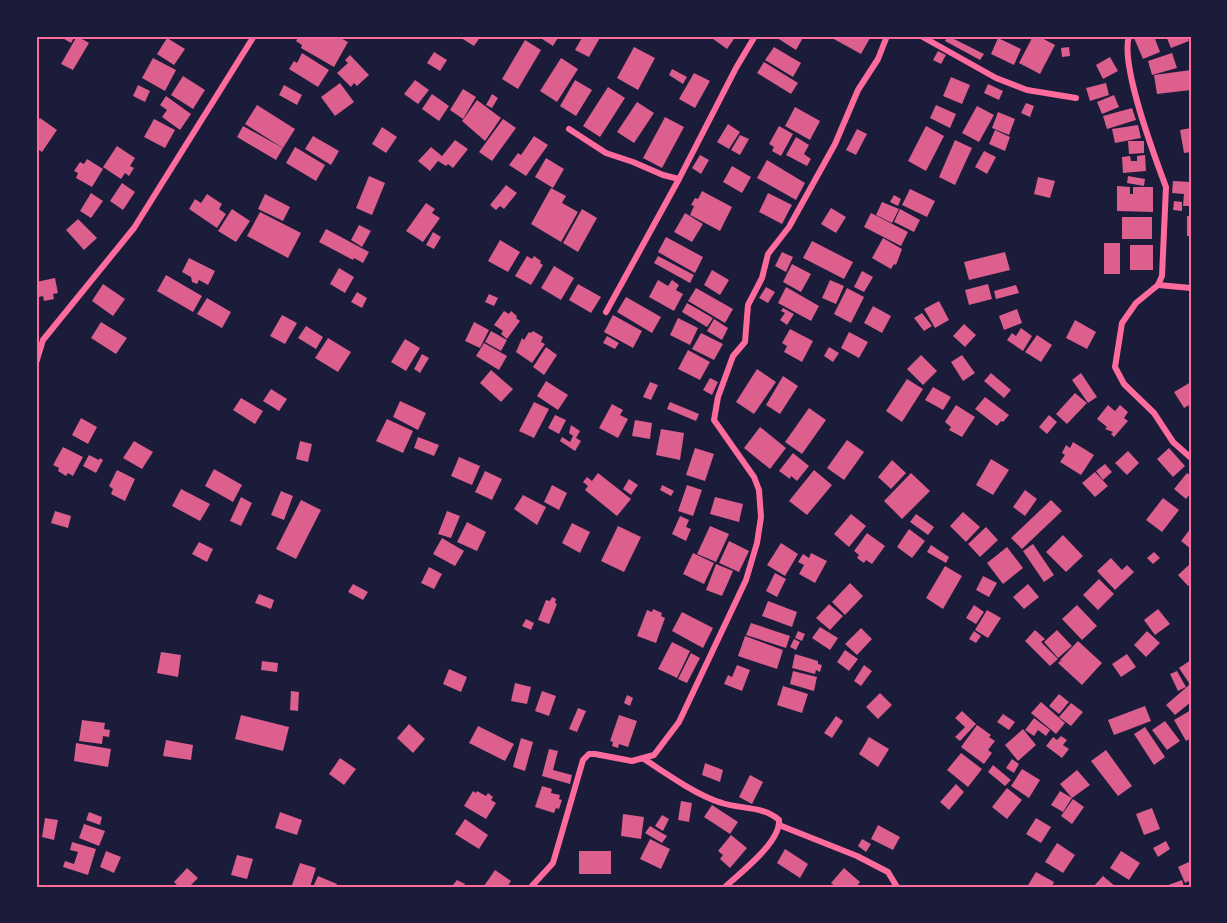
<svg xmlns="http://www.w3.org/2000/svg" width="1227" height="923" font-family="'PT Sans',sans-serif">
  <rect width="100%" height="100%" fill="#1b1b3a"/>
  <!-- building -->
  <g fill="#dd5f8e">
    <path d="M59 36H75L71 43Z"/>
    <path d="M77 36 89 43 73 70 61 64Z"/>
    <path d="M299 36H337L348 42 334 67 301 48 302 45 296 41Z"/>
    <path d="M458 36H481L474 46Z"/>
    <path d="M539 36H559L553 46 539 37Z"/>
    <path d="M583 36H601L589 57 575 50Z"/>
    <path d="M709 36H736L727 49Z"/>
    <path d="M774 36H804L796 50Z"/>
    <path d="M833 36H867L870 38 861 54 832 38Z"/>
    <path d="M948 36 984 54 980 60 945 41Z"/>
    <path d="M1033 36H1038L1055 45 1040 74 1019 63Z"/>
    <path d="M1139 36H1154L1160 52 1143 59 1134 38Z"/>
    <path d="M1166 36H1187L1189 41 1171 48Z"/>
    <path d="M167 38 185 49 174 65 157 54Z"/>
    <path d="M998 38 1021 49 1014 65 991 54Z"/>
    <path d="M525 40 541 50 518 89 502 79Z"/>
    <path d="M634 47 655 58 638 90 617 78Z"/>
    <path d="M774 47 801 63 793 77 765 60Z"/>
    <path d="M1069 47 1070 56 1062 57 1061 48Z"/>
    <path d="M938 51 946 55 941 64 933 60Z"/>
    <path d="M434 52 447 60 440 71 427 63Z"/>
    <path d="M302 53 329 70 318 87 289 69 294 61 297 63Z"/>
    <path d="M1172 53 1177 68 1152 75 1148 61Z"/>
    <path d="M350 55 369 75 357 86 354 83 351 87 337 73 348 63 345 60Z"/>
    <path d="M1110 57 1118 71 1103 79 1096 65Z"/>
    <path d="M153 58 176 70 165 91 142 78Z"/>
    <path d="M561 58 578 69 557 102 540 91Z"/>
    <path d="M764 62 798 83 791 94 757 73Z"/>
    <path d="M672 69 687 77 683 84 669 75Z"/>
    <path d="M1191 70V90L1157 94 1154 75Z"/>
    <path d="M694 73 710 81 695 108 679 99Z"/>
    <path d="M183 76 205 90 193 109 171 95Z"/>
    <path d="M951 77 970 85 962 104 943 96Z"/>
    <path d="M415 80 429 90 418 104 404 94Z"/>
    <path d="M575 80 592 90 576 116 560 106Z"/>
    <path d="M340 83 354 102 335 116 321 97Z"/>
    <path d="M1106 83 1109 95 1090 101 1086 88Z"/>
    <path d="M988 84 1003 91 999 100 984 93Z"/>
    <path d="M138 85 150 91 145 102 133 96Z"/>
    <path d="M284 85 302 95 297 105 279 95Z"/>
    <path d="M608 87 625 98 600 137 583 126Z"/>
    <path d="M463 89 476 97 463 119 450 110Z"/>
    <path d="M432 94 449 106 439 121 422 109Z"/>
    <path d="M492 94 498 98 492 108 486 105Z"/>
    <path d="M1114 95 1119 107 1102 114 1097 102Z"/>
    <path d="M166 96 191 114 180 130 162 117 167 110 160 105Z"/>
    <path d="M477 100 501 118 485 141 462 121Z"/>
    <path d="M637 102 654 113 634 143 617 132Z"/>
    <path d="M1026 103 1034 106 1030 117 1021 113Z"/>
    <path d="M257 105 295 129 283 148 245 124Z"/>
    <path d="M936 105 956 114 950 128 930 118Z"/>
    <path d="M977 106 994 115 979 142 962 133Z"/>
    <path d="M795 107 820 121 810 140 785 126Z"/>
    <path d="M1132 108 1136 120 1107 129 1103 116Z"/>
    <path d="M998 112 1015 119 1009 135 992 128Z"/>
    <path d="M665 117 684 127 662 168 643 158Z"/>
    <path d="M40 118 57 130 42 152 36 148V123Z"/>
    <path d="M154 119 175 130 165 148 144 137Z"/>
    <path d="M503 119 516 128 492 161 479 152Z"/>
    <path d="M728 124 740 132 729 149 717 142Z"/>
    <path d="M1138 125 1141 138 1115 143 1112 129Z"/>
    <path d="M243 126 283 148 276 160 237 137Z"/>
    <path d="M779 126 793 134 781 156 772 151 774 147 769 144Z"/>
    <path d="M926 126 944 136 926 171 908 161Z"/>
    <path d="M382 127 397 137 386 153 372 144Z"/>
    <path d="M1191 128V152L1184 153 1180 130Z"/>
    <path d="M857 129 867 134 856 155 846 150Z"/>
    <path d="M995 130 1010 137 1005 151 989 144Z"/>
    <path d="M740 135 749 139 740 155 731 150Z"/>
    <path d="M313 136 339 151 331 165 305 149Z"/>
    <path d="M534 136 548 145 526 176 509 165 518 153 521 155Z"/>
    <path d="M796 137 809 145 804 154 811 159 807 166 786 155Z"/>
    <path d="M455 140 468 149 453 168 448 164 446 166 438 161 430 171 418 161 431 147 442 156Z"/>
    <path d="M955 140 972 148 955 185 939 177Z"/>
    <path d="M1128 141H1144V153L1129 154Z"/>
    <path d="M117 146 135 158 130 166 134 168 129 176 125 173 121 179 103 167Z"/>
    <path d="M295 147 325 165 316 181 286 163Z"/>
    <path d="M984 151 996 157 987 174 975 167Z"/>
    <path d="M700 155 709 160 701 174 692 168Z"/>
    <path d="M1145 155 1146 171 1123 173 1122 157 1130 156 1131 161H1137V156Z"/>
    <path d="M546 158 564 169 553 188 535 177Z"/>
    <path d="M87 159 103 169 92 187 76 178 78 173 74 171 80 162 84 164Z"/>
    <path d="M767 160 805 183 796 200 757 178Z"/>
    <path d="M732 166 751 177 742 193 723 182Z"/>
    <path d="M369 176 385 183 372 215 356 208Z"/>
    <path d="M1128 176 1145 179 1144 186 1127 183Z"/>
    <path d="M1038 177 1055 181 1050 198 1034 194Z"/>
    <path d="M1173 181 1191 182V206H1183L1184 194 1172 193Z"/>
    <path d="M122 183 135 192 123 210 110 201Z"/>
    <path d="M506 185 517 193 504 209 500 206 496 210 490 205Z"/>
    <path d="M1117 186 1130 187V194H1133V187H1153V212L1117 211Z"/>
    <path d="M551 188 566 196 562 203 578 212 561 242 531 224Z"/>
    <path d="M910 189 935 201 927 217 902 205Z"/>
    <path d="M702 191 732 207 720 231 690 215 694 206 691 205 695 198 698 199Z"/>
    <path d="M91 193 103 201 91 218 80 211Z"/>
    <path d="M768 193 792 205 782 224 759 212Z"/>
    <path d="M207 194 222 204 219 209 226 214 217 228 189 209 195 199 201 203Z"/>
    <path d="M265 194 290 207 283 221 258 209Z"/>
    <path d="M894 195 901 199 898 206 890 202Z"/>
    <path d="M1174 201 1182 202V211L1173 210Z"/>
    <path d="M882 202 899 209 892 223 876 215Z"/>
    <path d="M426 203 435 209 432 213 440 218 423 242 406 231Z"/>
    <path d="M831 208 846 217 836 233 821 224Z"/>
    <path d="M232 209 250 221 236 242 218 231Z"/>
    <path d="M582 209 597 218 578 252 563 243Z"/>
    <path d="M900 209 920 220 914 232 894 222Z"/>
    <path d="M260 212 301 233 288 258 247 236Z"/>
    <path d="M685 213 703 224 692 242 674 232Z"/>
    <path d="M871 213 908 232 901 246 864 227Z"/>
    <rect x="1187" y="216" width="4" height="20"/>
    <rect x="1122" y="217" width="30" height="22"/>
    <path d="M78 219 97 238 84 250 66 230Z"/>
    <path d="M359 225 371 231 362 247 351 240Z"/>
    <path d="M326 229 369 252 363 263 354 258 353 260 319 242Z"/>
    <path d="M433 232 441 237 434 249 426 245Z"/>
    <path d="M666 237 703 257 695 273 658 252Z"/>
    <path d="M883 238 902 249 896 265 894 264 891 269 872 258Z"/>
    <path d="M500 240 520 252 508 272 488 261Z"/>
    <path d="M812 241 853 262 844 279 803 258Z"/>
    <rect x="1104" y="243" width="16" height="31"/>
    <rect x="1130" y="245" width="23" height="25"/>
    <path d="M782 252 793 257 786 272 775 266Z"/>
    <path d="M1005 252 1010 270 969 280 964 262Z"/>
    <path d="M527 256 532 259 534 256 541 261 540 263 543 265 531 285 515 276Z"/>
    <path d="M658 256 694 275 690 283 654 263Z"/>
    <path d="M189 258 215 271 208 285 199 280 197 284 192 282 191 277 182 272Z"/>
    <path d="M792 264 811 274 801 292 783 282Z"/>
    <path d="M554 266 574 278 561 300 541 288Z"/>
    <path d="M339 268 354 277 345 293 330 284Z"/>
    <path d="M712 270 729 280 720 295 704 285Z"/>
    <path d="M862 271 873 277 864 292 854 287Z"/>
    <path d="M166 275 202 296 193 312 157 291Z"/>
    <path d="M55 278 58 293 53 294 54 299 44 301 43 296 39 297 36 282Z"/>
    <path d="M658 280 668 286 672 280 679 285 676 290 683 294 674 311 649 297Z"/>
    <path d="M830 280 844 286 836 304 822 298Z"/>
    <path d="M103 284 125 299 113 316 92 301Z"/>
    <path d="M578 284 601 297 591 313 569 300Z"/>
    <path d="M988 284 992 299 969 305 965 290Z"/>
    <path d="M1016 285 1019 293 996 299 994 291Z"/>
    <path d="M766 287 775 292 768 303 759 298Z"/>
    <path d="M786 287 819 306 811 321 778 303Z"/>
    <path d="M696 288 733 309 725 323 688 301Z"/>
    <path d="M847 288 864 297 851 323 834 314Z"/>
    <path d="M357 292 367 298 362 308 351 302Z"/>
    <path d="M489 294 498 298 494 306 485 302Z"/>
    <path d="M626 297 661 317 652 333 617 312Z"/>
    <path d="M207 298 231 312 222 328 197 314Z"/>
    <path d="M939 301 949 320 935 328 924 309Z"/>
    <path d="M687 303 713 318 707 327 682 312Z"/>
    <path d="M873 306 891 316 882 333 864 323Z"/>
    <path d="M783 308 794 314 787 325 780 320 785 313 781 311Z"/>
    <path d="M1017 309 1022 323 1004 330 999 316Z"/>
    <path d="M504 311 509 314 511 311 517 316 516 318 520 321 507 339 501 334 503 331 494 325Z"/>
    <path d="M922 313 932 326 924 331 914 318Z"/>
    <path d="M282 315 297 323 285 344 270 336Z"/>
    <path d="M613 315 642 331 633 348 604 332Z"/>
    <path d="M678 318 698 328 690 345 670 335Z"/>
    <path d="M714 319 728 328 722 340 707 331Z"/>
    <path d="M1075 320 1096 332 1087 349 1066 338Z"/>
    <path d="M101 322 127 338 116 354 91 338Z"/>
    <path d="M474 322 489 330 480 348 465 341Z"/>
    <path d="M964 324 976 335 965 347 953 336Z"/>
    <path d="M306 326 323 337 316 349 298 338Z"/>
    <path d="M1021 328 1032 336 1023 351 1007 340 1012 333 1016 336Z"/>
    <path d="M790 329 813 341 802 362 784 352 787 346 782 343Z"/>
    <path d="M491 331 507 340 501 351 485 342Z"/>
    <path d="M533 331 543 337 541 342 545 344 532 363 516 352 522 338 524 340 529 332 531 333Z"/>
    <path d="M849 332 868 342 859 358 841 348Z"/>
    <path d="M701 333 723 344 714 360 692 349Z"/>
    <path d="M1037 335 1052 345 1041 362 1025 352Z"/>
    <path d="M607 336 619 343 615 349 603 343Z"/>
    <path d="M328 338 351 352 338 372 315 358Z"/>
    <path d="M405 339 420 348 406 371 391 362Z"/>
    <path d="M484 343 507 356 499 370 476 356Z"/>
    <path d="M546 347 557 355 544 375 533 367Z"/>
    <path d="M829 347 839 353 833 362 824 356Z"/>
    <path d="M688 350 710 362 700 380 678 369Z"/>
    <path d="M422 354 429 358 420 373 414 369Z"/>
    <path d="M921 355 937 371 923 385 907 369Z"/>
    <path d="M962 355 975 373 963 381 951 362Z"/>
    <path d="M757 369 776 382 754 414 736 402Z"/>
    <path d="M491 370 513 389 501 402 480 383Z"/>
    <path d="M991 373 1011 390 1004 398 984 381Z"/>
    <path d="M1081 373 1097 397 1088 403 1072 380Z"/>
    <path d="M783 376 798 386 780 414 766 405Z"/>
    <path d="M710 378 718 382 712 395 703 390Z"/>
    <path d="M907 379 923 389 902 422 886 411Z"/>
    <path d="M546 381 568 395 558 410 537 396Z"/>
    <path d="M650 382 658 385 651 400 643 397Z"/>
    <path d="M1191 382V404L1184 408 1174 392Z"/>
    <path d="M933 387 951 397 943 410 925 400Z"/>
    <path d="M271 389 287 399 279 411 263 401Z"/>
    <path d="M1075 393 1087 403 1067 424 1056 414Z"/>
    <path d="M985 397 1009 415 1003 422 1001 421 997 426 975 409Z"/>
    <path d="M241 398 263 411 255 424 233 410Z"/>
    <path d="M400 401 426 413 418 430 393 417Z"/>
    <path d="M534 402 549 409 534 438 519 431Z"/>
    <path d="M670 402 699 414 696 421 667 409Z"/>
    <path d="M612 404 623 410 620 415 628 419 618 438 599 428Z"/>
    <path d="M956 405 975 417 962 437 949 430 951 427 945 422Z"/>
    <path d="M1108 405 1115 411 1120 405 1128 412 1124 418 1128 421 1114 437 1111 434 1113 432 1105 429 1107 427 1097 419Z"/>
    <path d="M809 408 826 420 802 454 785 442Z"/>
    <path d="M555 415 566 420 559 434 548 428Z"/>
    <path d="M1049 415 1057 422 1047 434 1039 427Z"/>
    <path d="M81 418 97 427 88 444 72 435Z"/>
    <path d="M387 419 413 431 403 453 376 441Z"/>
    <path d="M635 420 652 423 650 439 632 436Z"/>
    <path d="M571 425 580 431 576 438 581 441 575 451 560 441 562 437 570 442 573 436 569 433Z"/>
    <path d="M760 427 786 448 770 469 744 448Z"/>
    <path d="M661 429 684 433 680 460 656 455Z"/>
    <path d="M418 437 439 445 434 456 414 448Z"/>
    <path d="M847 440 864 452 844 480 827 468Z"/>
    <path d="M134 441 153 452 142 469 123 458Z"/>
    <path d="M300 441 312 444 308 462 296 459Z"/>
    <path d="M1073 442 1094 455 1081 475 1060 462 1065 455 1062 453 1066 445 1070 448Z"/>
    <path d="M63 447 83 457 73 476 68 473 66 476 58 471 59 468 53 465Z"/>
    <path d="M695 448 714 454 705 481 686 475Z"/>
    <path d="M1169 448 1185 466 1173 477 1157 459Z"/>
    <path d="M1128 451 1139 463 1127 475 1115 463Z"/>
    <path d="M793 453 809 466 797 481 791 476 790 479 779 471Z"/>
    <path d="M89 455 99 460 100 458 103 460 96 473 83 466Z"/>
    <path d="M459 457 480 466 472 485 451 476Z"/>
    <path d="M991 459 1009 470 993 495 976 485Z"/>
    <path d="M892 460 906 473 891 489 878 477Z"/>
    <path d="M1105 464 1112 472 1103 480 1096 471Z"/>
    <path d="M214 469 242 485 233 502 205 486Z"/>
    <path d="M117 470 135 479 125 501 111 494 113 489 109 486Z"/>
    <path d="M814 470 832 485 807 515 789 501Z"/>
    <path d="M485 471 502 479 492 500 475 492Z"/>
    <path d="M1095 472 1108 486 1095 497 1082 483Z"/>
    <path d="M598 473 631 499 617 516 585 490 588 486 583 482 587 477 592 481Z"/>
    <path d="M911 473 930 491 902 519 884 501Z"/>
    <path d="M1187 473 1191 476V493L1186 499 1174 489Z"/>
    <path d="M629 479 638 485 631 495 623 489Z"/>
    <path d="M552 485 567 493 559 510 544 502Z"/>
    <path d="M662 485 674 491 671 496 660 490Z"/>
    <path d="M687 485 702 490 693 516 678 511Z"/>
    <path d="M181 489 210 504 200 521 172 506Z"/>
    <path d="M1025 490 1037 499 1025 516 1013 507Z"/>
    <path d="M281 491 293 496 284 520 271 515Z"/>
    <path d="M523 495 546 507 537 525 514 509Z"/>
    <path d="M241 497 252 503 241 526 230 521Z"/>
    <path d="M715 497 743 504 739 522 710 514Z"/>
    <path d="M1163 498 1179 510 1162 532 1146 520Z"/>
    <path d="M301 500 321 510 296 559 276 549Z"/>
    <path d="M1051 500 1062 511 1022 549 1011 538Z"/>
    <path d="M55 511 71 516 68 528 51 523Z"/>
    <path d="M447 511 460 516 451 538 438 534Z"/>
    <path d="M963 512 980 527 966 542 950 526Z"/>
    <path d="M851 514 866 526 849 547 834 534Z"/>
    <path d="M916 514 934 527 928 535 910 522Z"/>
    <path d="M680 516 689 520 686 527 691 529 686 541 672 534Z"/>
    <path d="M467 522 486 532 477 551 457 542Z"/>
    <path d="M572 523 590 532 580 553 562 543Z"/>
    <path d="M618 526 641 537 624 572 601 561Z"/>
    <path d="M710 526 729 534 716 562 697 554Z"/>
    <path d="M986 527 998 540 980 557 968 544Z"/>
    <path d="M1191 528V549L1181 541Z"/>
    <path d="M909 529 925 541 912 558 897 547Z"/>
    <path d="M867 533 885 546 872 564 866 560 864 563 857 558 859 555 854 551Z"/>
    <path d="M1063 535 1083 556 1066 572 1046 552Z"/>
    <path d="M442 538 464 551 455 566 433 554Z"/>
    <path d="M729 541 749 551 739 572 719 563Z"/>
    <path d="M199 542 213 549 207 562 192 554Z"/>
    <path d="M781 543 798 554 785 576 767 565Z"/>
    <path d="M1033 544 1054 575 1044 582 1023 551Z"/>
    <path d="M931 545 949 557 946 563 927 552Z"/>
    <path d="M1007 547 1023 568 1003 584 987 563Z"/>
    <path d="M1154 552 1160 558 1153 564 1147 558Z"/>
    <path d="M693 553 714 563 704 584 683 574Z"/>
    <path d="M811 553 827 561 815 583 799 574 804 565 798 562 803 554 809 558Z"/>
    <path d="M1111 558 1122 570 1127 565 1134 572 1115 590 1097 571Z"/>
    <path d="M1191 563V583L1188 586 1178 575Z"/>
    <path d="M716 564 733 571 722 596 706 590Z"/>
    <path d="M945 566 962 576 943 609 926 598Z"/>
    <path d="M429 567 442 574 434 589 421 583Z"/>
    <path d="M775 573 786 579 777 597 766 591Z"/>
    <path d="M983 576 997 583 989 597 976 590Z"/>
    <path d="M1099 579 1114 594 1098 610 1083 595Z"/>
    <path d="M850 583 863 596 845 615 832 602Z"/>
    <path d="M353 584 368 592 363 600 348 592Z"/>
    <path d="M1028 584 1039 597 1024 609 1013 597Z"/>
    <path d="M259 594 274 600 271 609 255 603Z"/>
    <path d="M552 597 556 599 555 603 557 604 549 624 538 620 546 600 550 601Z"/>
    <path d="M768 601 797 612 792 627 762 616Z"/>
    <path d="M829 604 843 616 830 630 816 618Z"/>
    <path d="M974 605 984 612 976 624 966 618Z"/>
    <path d="M1077 605 1097 626 1082 640 1062 619Z"/>
    <path d="M653 609 662 613 661 616 665 618 656 643 637 636 647 610 652 612Z"/>
    <path d="M1158 609 1170 624 1155 635 1144 620Z"/>
    <path d="M987 610 1001 618 988 638 975 630Z"/>
    <path d="M682 612 713 628 703 648 672 631Z"/>
    <path d="M526 619 534 623 531 630 522 626Z"/>
    <path d="M751 623 790 636 786 648 746 635Z"/>
    <path d="M820 627 838 638 830 650 812 638Z"/>
    <path d="M861 628 872 639 857 655 845 644Z"/>
    <path d="M1035 630 1045 639 1041 642 1058 659 1050 666 1025 641Z"/>
    <path d="M1057 630 1072 646 1058 658 1044 642Z"/>
    <path d="M798 631 805 634 802 641 795 638Z"/>
    <path d="M974 631 981 636 976 643 969 639Z"/>
    <path d="M1147 631 1160 643 1146 657 1134 645Z"/>
    <path d="M745 636 783 650 777 669 738 656Z"/>
    <path d="M794 639 800 642 796 650 790 647Z"/>
    <path d="M1078 641 1102 663 1082 685 1058 663 1060 661 1062 662 1060 660Z"/>
    <path d="M672 642 690 651 677 678 658 669Z"/>
    <path d="M845 650 858 659 849 671 837 662Z"/>
    <path d="M161 652 181 655 178 677 157 673Z"/>
    <path d="M691 653 700 658 687 683 678 679Z"/>
    <path d="M795 654 818 661V664L822 665 820 672 816 670 815 674 792 668Z"/>
    <path d="M1127 654 1136 667 1121 677 1112 664Z"/>
    <path d="M1191 660V686L1179 668Z"/>
    <path d="M262 661 278 663 277 672 261 670Z"/>
    <path d="M737 665 750 670 742 691 724 684 728 675 732 677Z"/>
    <path d="M864 665 872 671 861 686 854 681Z"/>
    <path d="M449 669 467 677 461 692 443 684Z"/>
    <path d="M793 671 817 677 814 691 790 684Z"/>
    <path d="M1177 671 1186 687 1178 691 1170 674Z"/>
    <path d="M515 683 531 687 527 704 511 701Z"/>
    <path d="M1189 685 1191 702 1175 715 1166 705Z"/>
    <path d="M783 686 808 694 802 713 777 705Z"/>
    <path d="M291 691 299 692 298 711 290 710Z"/>
    <path d="M542 691 556 696 549 716 535 711Z"/>
    <path d="M880 693 892 705 878 719 866 707Z"/>
    <path d="M1059 694 1069 702 1059 714 1049 706Z"/>
    <path d="M627 695 633 698 630 706 624 703Z"/>
    <path d="M1041 702 1065 723 1056 734 1031 713Z"/>
    <path d="M1071 703 1083 712 1071 726 1059 717Z"/>
    <path d="M1145 706 1151 721 1114 735 1108 720Z"/>
    <path d="M578 708 586 711 577 732 569 729Z"/>
    <path d="M1191 710V738L1186 741 1174 720Z"/>
    <path d="M962 711 976 724 960 741 955 737 965 727 955 718Z"/>
    <path d="M1003 714 1015 722 1009 730 997 722Z"/>
    <path d="M241 715 289 727 283 751 235 739Z"/>
    <path d="M619 715 637 721 628 747 619 744 618 748 612 746 613 742 610 741Z"/>
    <path d="M836 716 843 721 832 738 824 733Z"/>
    <path d="M1034 718 1050 730 1046 736 1038 730 1034 736 1025 730Z"/>
    <path d="M82 720 105 723 104 729 110 730 109 737 103 736 102 744 79 741Z"/>
    <path d="M1165 721 1180 741 1167 750 1152 730Z"/>
    <path d="M409 724 425 739 413 753 397 738Z"/>
    <path d="M977 725 991 735 989 737 995 741 988 750 992 753 984 764 961 747Z"/>
    <path d="M478 726 514 744 505 761 469 743Z"/>
    <path d="M1145 727 1165 757 1154 765 1134 734Z"/>
    <path d="M1023 729 1036 745 1018 761 1005 745Z"/>
    <path d="M1061 736 1067 740 1063 745 1069 749 1062 758 1046 746 1053 737 1057 740Z"/>
    <path d="M869 737 889 749 878 767 859 754Z"/>
    <path d="M521 738 533 742 525 771 513 767Z"/>
    <path d="M166 740 193 745 191 760 163 756Z"/>
    <path d="M76 743 111 749 108 767 74 761Z"/>
    <path d="M549 749 558 751 553 770 572 775 570 784 542 776Z"/>
    <path d="M1106 750 1132 786 1118 796 1091 761Z"/>
    <path d="M961 753 982 769 968 787 947 770Z"/>
    <path d="M340 758 356 769 344 785 329 774Z"/>
    <path d="M1012 759 1019 764 1014 773 1006 768Z"/>
    <path d="M705 763 723 770 720 782 702 775Z"/>
    <path d="M993 765 1011 780 1005 786 988 772Z"/>
    <path d="M1022 769 1040 780 1029 798 1011 786Z"/>
    <path d="M1077 770 1090 785 1072 798 1060 784Z"/>
    <path d="M750 775 763 782 752 804 739 797Z"/>
    <path d="M956 784 964 792 949 810 940 802Z"/>
    <path d="M542 786 552 789 551 793 560 795 559 799 562 800 559 809 556 808 554 813 535 807Z"/>
    <path d="M1007 788 1022 800 1007 819 992 807Z"/>
    <path d="M473 791 476 793 477 791 486 796 488 793 493 797 491 800 496 803 486 819 464 806Z"/>
    <path d="M1060 791 1072 798 1063 812 1051 805Z"/>
    <path d="M1073 799 1084 807 1072 824 1061 816Z"/>
    <path d="M681 801 692 803 689 822 678 820Z"/>
    <path d="M712 805 738 822 730 834 704 817Z"/>
    <path d="M1152 808 1160 829 1144 835 1136 814Z"/>
    <path d="M89 812 102 817 100 825 86 820Z"/>
    <path d="M280 812 302 820 297 835 275 828Z"/>
    <path d="M623 814 644 817 641 839 621 836Z"/>
    <path d="M662 815 669 819 663 831 655 826Z"/>
    <path d="M45 818 58 820 54 840 42 837Z"/>
    <path d="M1036 818 1051 827 1041 843 1026 834Z"/>
    <path d="M465 819 488 835 479 849 455 834Z"/>
    <path d="M84 824 105 831 99 846 79 838Z"/>
    <path d="M878 825 900 837 893 850 871 839Z"/>
    <path d="M650 826 667 836 662 843 645 833Z"/>
    <path d="M731 835 747 848 730 868 720 859 723 855 718 851Z"/>
    <path d="M650 839 670 849 661 869 640 859Z"/>
    <path d="M862 839 871 844 866 852 858 846Z"/>
    <path d="M1166 841 1170 849 1158 857 1153 848Z"/>
    <path d="M72 842 96 849 88 875 63 867 65 861 74 864 78 852 70 850Z"/>
    <path d="M1057 843 1075 855 1063 873 1045 862Z"/>
    <path d="M785 849 808 864 800 878 777 863Z"/>
    <path d="M106 851 121 857 114 873 100 867Z"/>
    <rect x="579" y="851" width="32" height="23"/>
    <path d="M1121 851 1140 863 1129 880 1110 868Z"/>
    <path d="M237 855 253 859 247 879 231 875Z"/>
    <path d="M1191 861V880L1185 883 1178 867Z"/>
    <path d="M300 863 316 868 310 887 292 885Z"/>
    <path d="M187 868 198 878 189 887H179L174 882Z"/>
    <path d="M844 868 860 882 856 887H836L831 883Z"/>
    <path d="M495 870 511 881 507 887 484 886Z"/>
    <path d="M1036 872 1054 882 1052 887H1027Z"/>
    <path d="M318 876 337 884 336 887H313Z"/>
    <path d="M1103 876 1116 887H1093Z"/>
    <path d="M457 880 465 884 463 887H451Z"/>
    <path d="M1182 880 1184 887H1163Z"/>
  </g>
  <g fill="none" stroke-linecap="round" stroke-linejoin="round">
    <!-- minor -->
    <g stroke="#ff6b9d" stroke-width="6">
      <path d="M921 36 996 78 1027 90 1076 98"/>
      <path d="M1129 36C1120 65 1154 155 1166 187L1162 276 1158 285 1136 303 1122 323 1115 367 1124 384 1154 413 1173 442 1191 458"/>
      <path d="M569 129 606 153 633 162 663 175 679 179"/>
      <path d="M1158 285 1191 288"/>
      <path d="M606 312 679 179 736 68 755 36"/>
      <path d="M36 363 43 340 134 228 254 36"/>
      <path d="M644 759C665 773 698 796 722 803 740 809 764 806 779 820 781 842 740 873 725 887"/>
      <path d="M779 825 857 856 888 872 897 887"/>
      <path d="M531 887 553 863 583 760 589 754H595L632 761 654 755 679 722 746 580 757 543 761 517 759 490 754 477 714 420 718 397 733 356 745 342 748 305 762 278 768 254 789 227 835 144 858 90 878 59 887 36"/>
    </g>
  </g>
  <!-- border -->
  <rect width="1227" height="923" fill="none" stroke="#1b1b3a" stroke-width="75"/>
  <rect x="38" y="38" width="1152" height="848" fill="none" stroke="#ff6b9d" stroke-width="2"/>
</svg>
